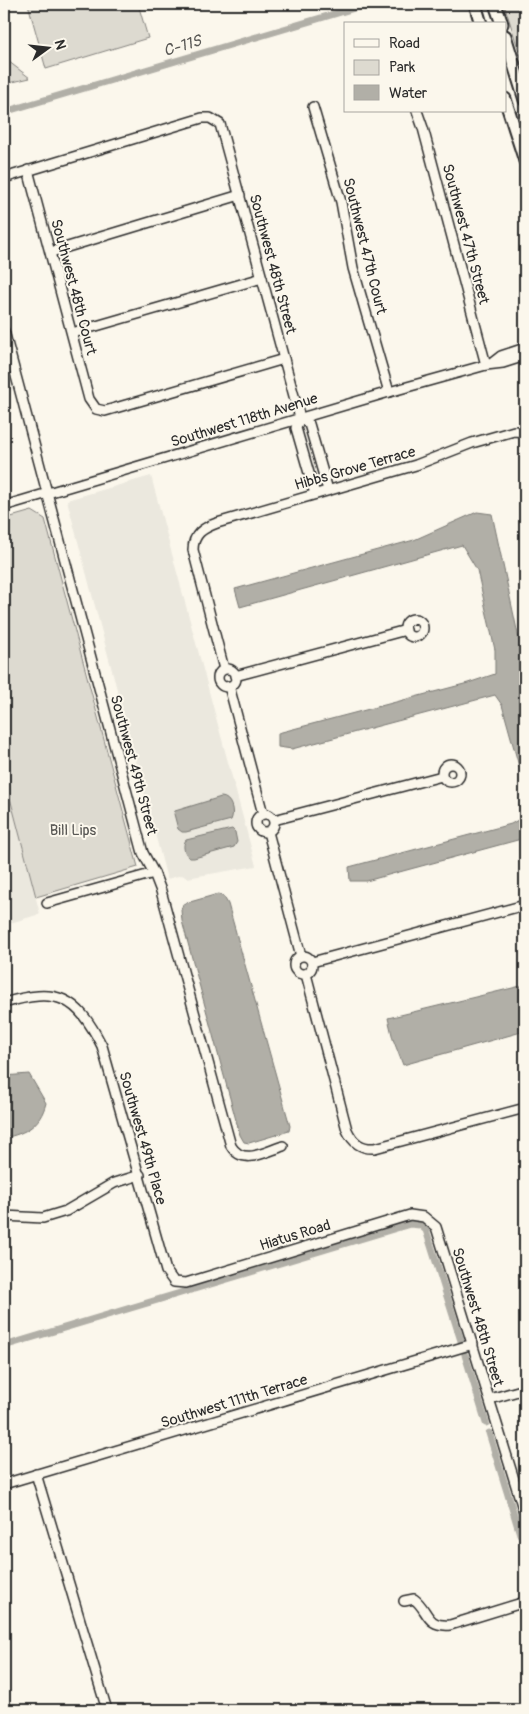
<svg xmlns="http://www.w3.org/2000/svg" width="529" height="1714" font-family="Pangolin,sans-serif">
  <rect width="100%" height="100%" fill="#fbf7ec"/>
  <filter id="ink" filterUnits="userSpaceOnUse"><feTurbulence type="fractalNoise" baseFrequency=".02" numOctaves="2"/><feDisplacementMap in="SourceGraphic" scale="10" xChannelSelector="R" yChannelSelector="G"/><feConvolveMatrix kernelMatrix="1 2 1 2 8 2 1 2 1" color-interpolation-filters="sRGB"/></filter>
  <g filter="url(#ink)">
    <!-- built -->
    <g fill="#ebe8de">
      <path d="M151 476 256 866 187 878 182 875 167 879 67 500Z"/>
      <path d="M4 775 40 914 4 925Z"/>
    </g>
    <!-- green -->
    <g fill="#dddad0" stroke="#84827e">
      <path d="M28 4H138L148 38 46 69Z"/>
      <path d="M504 4H525V70Z"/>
      <path d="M4 58 30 78 4 84Z"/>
      <path d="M32 511 45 519 138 867 36 897 4 775V519Z"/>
    </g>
    <!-- water -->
    <g fill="#b1afa7" stroke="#7b7a75">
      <path d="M477 512 492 514 525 667V788L502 705 495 695 292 749 278 747V733L468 683 495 674V650L477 570 462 545 240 607 235 589 414 540Z"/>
      <path d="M221 797C231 797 235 812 231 820L186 832H182L178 829 174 814 175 811Z"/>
      <path d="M525 816V838L366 881H350L349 867 511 824Z"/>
      <path d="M232 829 235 832 237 842 234 847 194 858H190C184 854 182 845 186 840Z"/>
      <path d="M218 894 224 897 228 904 290 1126 289 1131 249 1143 244 1142 240 1135 182 921 181 910 183 904Z"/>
      <path d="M525 985V1031L403 1065 393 1039 388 1018Z"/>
      <path d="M29 1074 46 1103C40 1126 26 1133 4 1138V1076Z"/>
    </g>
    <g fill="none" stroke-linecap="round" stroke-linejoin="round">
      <!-- canal -->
      <g stroke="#b1afa7" stroke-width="7">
        <path d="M4 112 368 4"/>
        <path d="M4 1346 410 1224 420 1225 426 1230 462 1344"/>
        <path d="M465 1355 486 1423"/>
        <path d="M489 1433 520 1534"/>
        <path d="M523 1545 525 1550"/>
      </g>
      <defs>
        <g id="minor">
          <path d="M313 107 341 202 353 268 389 392"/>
          <path d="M417 111 423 128 486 365"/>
          <path d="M28 170 89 399 96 409 105 411 112 409 284 359"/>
          <path d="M4 178 202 118H210L220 124 300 418 296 428 315 494"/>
          <path d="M51 252 240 195"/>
          <path d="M4 331 143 853 154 873 161 891 231 1146C243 1166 265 1152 283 1146"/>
          <path d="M72 333 262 278"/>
          <path d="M492 363 501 356 525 348"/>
          <path d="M300 418 309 424 328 490"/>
          <path d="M4 506 389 392 486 365 503 363 525 356"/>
          <circle cx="414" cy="628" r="9"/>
          <path d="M224 669 193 550C193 534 203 528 217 523L416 465 472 443 514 431 525 432"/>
          <circle cx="227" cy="678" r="9"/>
          <path d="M235 676 406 630"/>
          <path d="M229 686 263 814"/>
          <circle cx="451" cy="773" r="9"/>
          <circle cx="265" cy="823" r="9"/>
          <path d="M274 820 442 776"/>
          <path d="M268 832 301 956"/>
          <path d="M47 903 154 873"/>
          <circle cx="303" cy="965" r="9"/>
          <path d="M312 962 525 905"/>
          <path d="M306 974 347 1130C353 1143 361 1149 375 1148L525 1108"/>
          <path d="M4 1003C57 987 77 996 102 1046L166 1271 174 1282 186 1283 410 1215 424 1217 436 1227 525 1515"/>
          <path d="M4 1216 43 1218 66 1211 114 1183 140 1175"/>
          <path d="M490 1399 525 1389"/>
          <path d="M36 1474 107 1710"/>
          <path d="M4 1484 473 1344"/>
          <path d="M404 1601 414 1599C429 1610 425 1627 450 1625L525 1602"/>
        </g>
        <g id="major">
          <path d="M475 4 481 24"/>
          <path d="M495 4 502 24"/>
          <path d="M505 36 525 100"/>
          <path d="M505 99 525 161"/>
        </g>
      </defs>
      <!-- minor casing -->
      <use href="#minor" stroke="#2b2b2b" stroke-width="12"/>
      <!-- major casing -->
      <use href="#major" stroke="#2b2b2b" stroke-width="15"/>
      <!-- minor -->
      <use href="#minor" stroke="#fbf7ec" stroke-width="9"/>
      <!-- major -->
      <use href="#major" stroke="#fbf7ec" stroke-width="11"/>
    </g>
  </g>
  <g text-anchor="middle" stroke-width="4" stroke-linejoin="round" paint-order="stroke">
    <!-- street labels -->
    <g font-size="15" fill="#2b2b2b" stroke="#fbf7ec">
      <text transform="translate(466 234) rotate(75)" y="5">Southwest 47th Street</text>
      <text transform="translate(365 246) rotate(76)" y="5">Southwest 47th Court</text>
      <text transform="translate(273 264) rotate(75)" y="5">Southwest 48th Street</text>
      <text transform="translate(74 287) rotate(75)" y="5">Southwest 48th Court</text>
      <text transform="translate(244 420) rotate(-17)" y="5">Southwest 118th Avenue</text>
      <text transform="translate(355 468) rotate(-16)" y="5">Hibbs Grove Terrace</text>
      <text transform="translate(134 765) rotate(75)" y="5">Southwest 49th Street</text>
      <text transform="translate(143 1138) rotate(74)" y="5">Southwest 49th Place</text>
      <text transform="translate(295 1235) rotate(-17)" y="5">Hiatus Road</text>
      <text transform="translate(478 1317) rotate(73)" y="5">Southwest 48th Street</text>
      <text transform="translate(234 1401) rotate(-17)" y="5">Southwest 111th Terrace</text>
    </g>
    <!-- park labels -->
    <g font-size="15" fill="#585754" stroke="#fbf7ec">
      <text x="73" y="835">Bill Lips</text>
    </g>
    <!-- water labels -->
    <g font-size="16" font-style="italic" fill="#5a5956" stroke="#fbf7ec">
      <text transform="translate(182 45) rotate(-17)" y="6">C-11S</text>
    </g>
  </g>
  <!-- margin -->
  <rect width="529" height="1714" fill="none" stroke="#fbf7ec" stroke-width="20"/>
  <rect x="10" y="10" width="509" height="1694" fill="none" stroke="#2b2b2b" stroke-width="2" filter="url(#ink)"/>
  <!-- legend -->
  <rect x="344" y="22" width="162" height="90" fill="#fbf7ec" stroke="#a8a59f"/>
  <rect x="354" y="39" width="25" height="8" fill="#fbf7ec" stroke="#a8a59f"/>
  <text x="389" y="48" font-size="15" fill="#2b2b2b">Road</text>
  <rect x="354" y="60" width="25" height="15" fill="#dddad0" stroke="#a8a59f"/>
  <text x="389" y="72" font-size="15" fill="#2b2b2b">Park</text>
  <rect x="354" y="85" width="25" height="15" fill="#b1afa7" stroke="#a8a59f"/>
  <text x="389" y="98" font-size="15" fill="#2b2b2b">Water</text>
  <!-- north arrow -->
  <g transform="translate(48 48) rotate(75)" stroke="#fbf7ec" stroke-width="4" paint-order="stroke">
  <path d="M0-4L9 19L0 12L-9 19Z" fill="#2b2b2b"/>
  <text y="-8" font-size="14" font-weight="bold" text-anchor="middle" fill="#2b2b2b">N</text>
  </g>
</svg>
